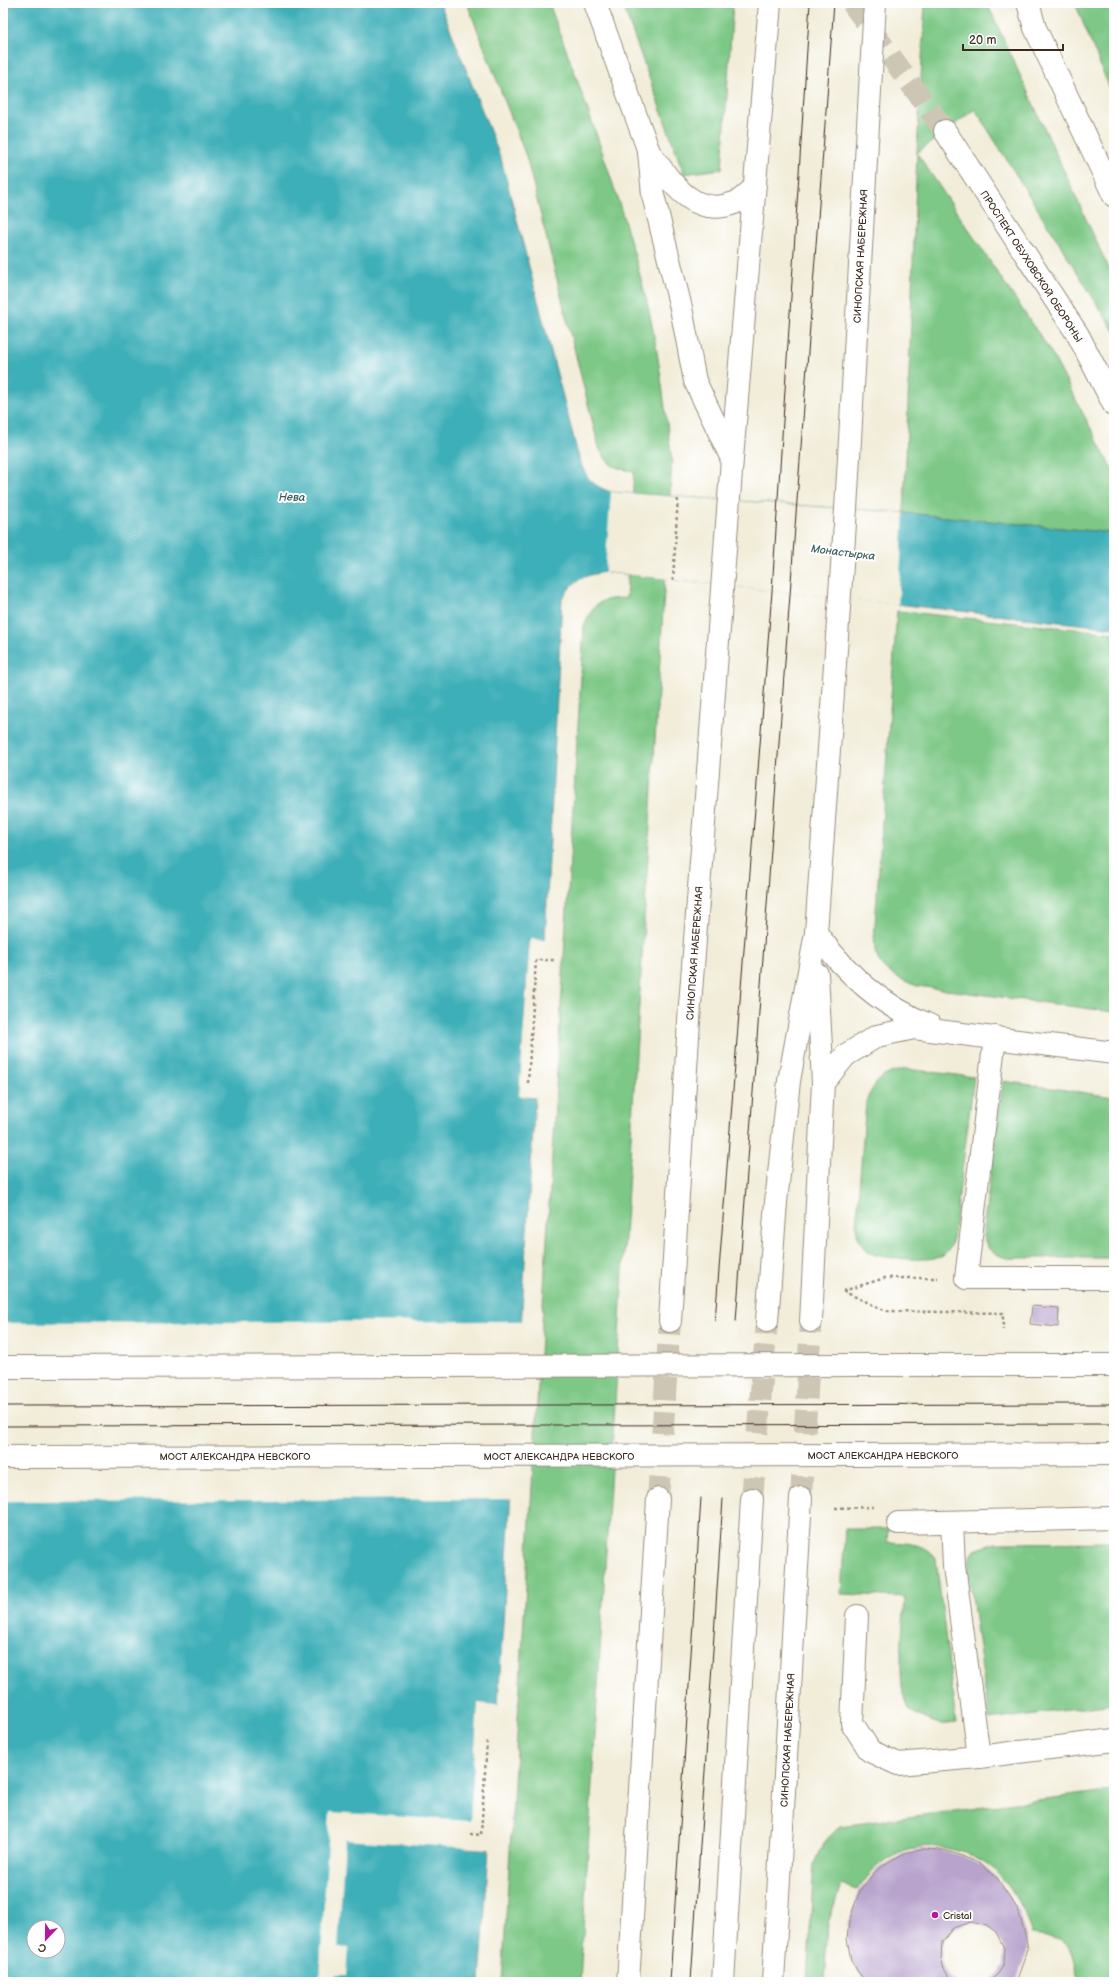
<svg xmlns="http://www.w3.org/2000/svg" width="1117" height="1985" font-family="'Balsamiq Sans',sans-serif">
  <rect width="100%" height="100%" fill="#fff"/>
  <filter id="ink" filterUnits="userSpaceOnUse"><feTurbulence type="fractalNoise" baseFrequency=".025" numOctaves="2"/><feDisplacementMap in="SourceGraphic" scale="8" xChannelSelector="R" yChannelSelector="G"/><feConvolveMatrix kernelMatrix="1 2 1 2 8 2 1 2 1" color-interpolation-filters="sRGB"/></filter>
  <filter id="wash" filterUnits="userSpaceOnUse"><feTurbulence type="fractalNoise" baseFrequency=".012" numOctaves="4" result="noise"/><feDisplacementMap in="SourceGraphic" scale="16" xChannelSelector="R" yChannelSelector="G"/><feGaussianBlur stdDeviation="0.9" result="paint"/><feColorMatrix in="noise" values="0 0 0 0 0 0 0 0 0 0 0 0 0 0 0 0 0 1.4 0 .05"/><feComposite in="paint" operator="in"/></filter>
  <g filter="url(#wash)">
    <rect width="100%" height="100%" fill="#f2edd9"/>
    <!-- green -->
    <g fill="#7dc886" stroke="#5c7952">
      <path d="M467 3H549C586 104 624 206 649 311 660 359 665 411 672 460L580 1982H502L584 626C594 601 600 599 626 598L634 471C613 468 610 467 599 448L526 156Z"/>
      <path d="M622 3H733L722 169 684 174Z"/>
      <path d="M925 3H987L1114 280V331L975 109 917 153 1051 352 1114 473V533L904 513 917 152Z"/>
      <path d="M1075 3H1114V99Z"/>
      <path d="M897 611 1114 633V1012L917 986C902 980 881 972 876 954 874 949 875 943 874 938Z"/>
      <path d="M906 1069 974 1077 954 1234C952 1242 950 1251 943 1256 932 1262 876 1259 867 1251 859 1244 858 1237 856 1227L866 1101C877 1079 881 1074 906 1069Z"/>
      <path d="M1003 1081 1114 1097V1258H1006C989 1252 986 1249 983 1231Z"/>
      <path d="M845 1529H888L887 1542C906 1543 924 1542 936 1559L956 1723C952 1723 946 1725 941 1724 932 1723 917 1716 910 1710 894 1692 904 1622 905 1597L841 1594Z"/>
      <path d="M1114 1542V1704L989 1720 968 1568 970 1558 975 1550 995 1543Z"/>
      <path d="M1114 1790V1982H1080C1068 1944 1074 1938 1032 1934 1024 1913 1015 1891 999 1875 987 1862 971 1854 954 1850 912 1839 880 1855 857 1890L841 1884 828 1924 824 1982H807L814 1862 824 1842 840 1826Z"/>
    </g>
    <!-- water -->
    <path fill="#3eafb8" stroke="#3c6c6b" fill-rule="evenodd" d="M3 3H440L501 159 580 462C588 480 592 485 611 492L894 512 1114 533V628L605 572C581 576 576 579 562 598L545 940 530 939 519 1096 535 1098 498 1705 478 1704 469 1848 489 1849 480 1982H3ZM34 1927H58V1951H34Z"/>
    <!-- pier -->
    <g fill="#f2edd9">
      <path d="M611 492 904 513 898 605 605 572Z"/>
      <path d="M530 939 545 940V942L532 941 521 1094 535 1095V1097L519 1096Z"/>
      <path d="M523 1321 512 1499 3 1501V1323Z"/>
      <path d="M478 1703 498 1705 497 1707 480 1705 471 1846 489 1847V1849L345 1840 338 1947 349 1948 347 1975H336L335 1982H319L330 1812 470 1821Z"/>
    </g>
    <g id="blocks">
      <!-- building -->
      <g fill="#b8a3cd">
        <path d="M1032 1306 1059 1308 1058 1327 1030 1324Z"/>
        <path d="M921 1849 943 1850 962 1856 980 1864 997 1878 1018 1910 1025 1934 1028 1949 1016 1982H988L998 1974 1003 1966 1004 1948 996 1932 988 1926 970 1922 953 1928 942 1942 941 1960 944 1969 949 1977 956 1982H866L858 1972 851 1960 847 1939 849 1921 860 1890 876 1871 890 1861 905 1853Z"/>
      </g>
    </g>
  </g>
  <g filter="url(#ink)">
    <use href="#blocks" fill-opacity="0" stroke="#968c7c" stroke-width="1"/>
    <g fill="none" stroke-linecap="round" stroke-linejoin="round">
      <!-- major-tunnel -->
      <g stroke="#cdc6b4" stroke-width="22" stroke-dasharray="22 11" stroke-linecap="butt">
        <path d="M852 3 945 131"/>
        <path d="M801 1498 811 1321"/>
        <path d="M658 1499 670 1321"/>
        <path d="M752 1499 767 1321"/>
      </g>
      <defs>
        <g id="minor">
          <path d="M595 3 649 152 653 195 681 308 695 381 732 459"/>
          <path d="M649 152C671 181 693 219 734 203 741 201 748 193 754 188"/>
          <path d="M995 1037 966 1278H1114"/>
          <path d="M952 1522 954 1566 979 1757"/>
          <path d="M898 1523 1114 1518"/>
          <path d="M857 1616 852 1723 870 1751 898 1764 979 1757 1114 1740"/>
        </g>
        <g id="major">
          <path d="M1028 3 1035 28 1114 196"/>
          <path d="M945 131 1078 335 1114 405"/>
          <path d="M816 933C848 976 882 1006 931 1026"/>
          <path d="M823 1083 846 1055 877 1036 914 1028 1114 1053"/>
          <path d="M670 1321 690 1005 732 459 770 3"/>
          <path d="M767 1321 776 1202 789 1081 816 933 846 509 875 3"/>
          <path d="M811 1321 823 1083 817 974"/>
          <path d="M859 1365H1114"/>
          <path d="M856 1455 1114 1454"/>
          <path d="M628 1982 658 1499"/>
          <path d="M723 1982 752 1499"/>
          <path d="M773 1982 801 1498"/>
        </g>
      </defs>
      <!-- minor casing -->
      <use href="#minor" stroke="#968c7c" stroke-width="24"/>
      <!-- major casing -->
      <use href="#major" stroke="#968c7c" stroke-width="24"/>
      <!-- path -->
      <g stroke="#968c7c" stroke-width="2.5" stroke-dasharray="3 3" stroke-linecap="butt">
        <path d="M673 580 678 496"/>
        <path d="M528 1083 536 960H554"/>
        <path d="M843 1291 886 1311 1003 1313V1330"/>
        <path d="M843 1291 885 1278H938"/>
        <path d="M835 1508 875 1507"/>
        <path d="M470 1834 481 1835 487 1741"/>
      </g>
      <!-- minor -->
      <use href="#minor" stroke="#fff" stroke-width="22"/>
      <!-- major -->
      <use href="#major" stroke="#fff" stroke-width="22"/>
      <!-- tram -->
      <g stroke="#3b2a1e" stroke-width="1">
        <path d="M715 1321 772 591 810 3"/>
        <path d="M736 1321 834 3"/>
        <path d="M3 1406 1114 1404"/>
        <path d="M3 1426 1114 1424"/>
        <path d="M670 1982 701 1498"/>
        <path d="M691 1982 723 1499"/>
      </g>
      <defs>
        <g id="major-bridge">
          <path d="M3 1367 859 1365"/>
          <path d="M3 1457 856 1455"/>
        </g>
      </defs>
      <!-- major-bridge casing -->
      <use href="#major-bridge" stroke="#968c7c" stroke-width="24" stroke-linecap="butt"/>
      <!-- major-bridge -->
      <use href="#major-bridge" stroke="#fff" stroke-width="22"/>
    </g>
  </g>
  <!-- markers -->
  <circle fill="#b5179e" stroke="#fff" stroke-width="1.5" cx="935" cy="1915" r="4"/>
  <g text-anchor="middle" stroke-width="4" stroke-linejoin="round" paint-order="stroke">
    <!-- street labels -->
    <g font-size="10" fill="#3b2a1e" stroke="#fff">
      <text transform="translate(860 256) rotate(-87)" y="4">СИНОПСКАЯ НАБЕРЕЖНАЯ</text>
      <text transform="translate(1032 266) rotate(57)" y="4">ПРОСПЕКТ ОБУХОВСКОЙ ОБОРОНЫ</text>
      <text transform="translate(694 953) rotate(-86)" y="4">СИНОПСКАЯ НАБЕРЕЖНАЯ</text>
      <text x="883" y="1459">МОСТ АЛЕКСАНДРА НЕВСКОГО</text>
      <text x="235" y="1460">МОСТ АЛЕКСАНДРА НЕВСКОГО</text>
      <text x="559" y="1460">МОСТ АЛЕКСАНДРА НЕВСКОГО</text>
      <text transform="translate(787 1740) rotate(-87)" y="4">СИНОПСКАЯ НАБЕРЕЖНАЯ</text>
    </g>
    <!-- poi labels -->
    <g font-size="10" fill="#3b2a1e" stroke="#fff" text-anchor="start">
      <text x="943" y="1919">Cristal</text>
    </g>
    <!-- water labels -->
    <g font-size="11" font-style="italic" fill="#3c5f5c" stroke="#fff">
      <text x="292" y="501">Нева</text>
      <text transform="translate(843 552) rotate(7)" y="4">Монастырка</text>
    </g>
  </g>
  <!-- margin -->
  <rect width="1117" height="1985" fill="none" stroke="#fff" stroke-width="16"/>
  <!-- north arrow -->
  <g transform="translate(46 1939) rotate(202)"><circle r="19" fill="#ffffff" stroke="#b1aaa5"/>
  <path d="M0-3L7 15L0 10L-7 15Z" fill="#b5179e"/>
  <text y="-6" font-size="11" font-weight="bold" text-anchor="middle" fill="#3b2a1e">С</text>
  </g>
  <!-- scale -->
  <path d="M963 44v6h100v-6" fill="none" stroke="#3b2a1e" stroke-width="2"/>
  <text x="969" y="44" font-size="12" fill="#3b2a1e" stroke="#ffffff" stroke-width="3" paint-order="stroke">20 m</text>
</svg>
